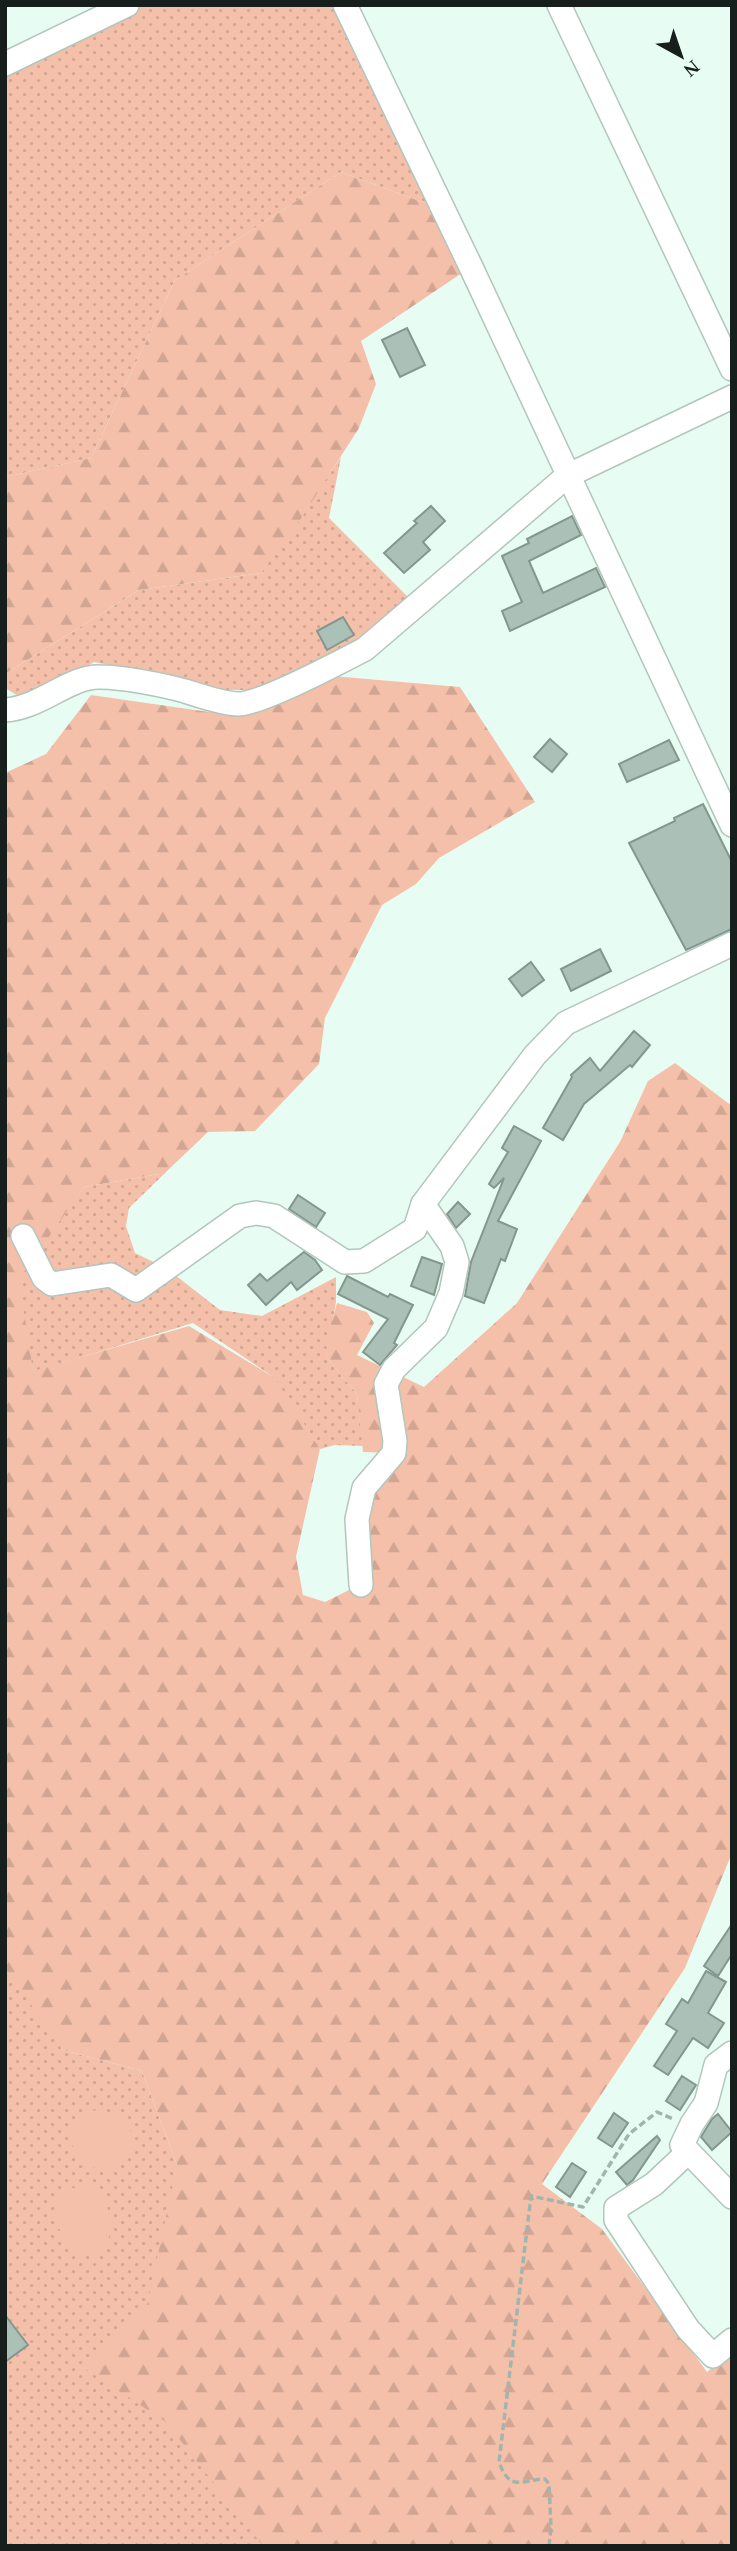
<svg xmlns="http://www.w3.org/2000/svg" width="737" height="2551" font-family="Georgia,serif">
  <defs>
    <pattern id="grass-dots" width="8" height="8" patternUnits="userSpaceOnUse" patternTransform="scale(1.75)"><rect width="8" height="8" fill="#f5c0aa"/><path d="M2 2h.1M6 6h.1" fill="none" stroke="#d1a592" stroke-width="1.8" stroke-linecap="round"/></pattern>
    <pattern id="forest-firs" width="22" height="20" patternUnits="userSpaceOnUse" patternTransform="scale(1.75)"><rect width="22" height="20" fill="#f5c0aa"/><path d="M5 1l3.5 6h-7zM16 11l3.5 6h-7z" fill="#d1a592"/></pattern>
  </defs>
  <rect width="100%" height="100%" fill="#e7fdf3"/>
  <!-- grass -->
  <g fill="url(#grass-dots)">
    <path d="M132 5H342L441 209 341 172 175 280 91 458 5 477V68Z"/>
    <path d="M341 457 329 518 415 604 357 644 254 690H207L155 674 94 662 28 702 5 688V674L139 590 261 573Z"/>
    <path d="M165 1173 129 1208 126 1226 135 1253 166 1268 220 1310 262 1316 336 1277V1302L326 1357 357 1394 363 1446 335 1445 320 1449 272 1376 193 1323 33 1372 14 1279 84 1187Z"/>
    <path d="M5 1958 63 2050 142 2071 177 2165 264 2546H5Z"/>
  </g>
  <!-- forest -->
  <g fill="url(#forest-firs)">
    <path d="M341 172 441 209 471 267 361 341 376 384 359 428 302 517 261 573 139 590 5 674V477L91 458 175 280Z"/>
    <path d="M321 675 460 687 535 802 439 858 416 884 382 905 325 1018 319 1064 255 1131 208 1132 165 1173 84 1187 19 1279 33 1371 189 1326 275 1378 320 1449 296 1557 303 1595 325 1602 355 1587 360 1507 392 1453 363 1452 357 1394 326 1357 327 1338 337 1303 367 1312 374 1323 357 1355 424 1387 517 1303 620 1142 648 1081 675 1063 732 1106V1853L685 1968 542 2184 602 2229 707 2372 732 2351V2546H263L166 2422 84 2368 147 2306 177 2165 142 2071 63 2050 5 1968V773L46 754 91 695 209 712 241 713Z"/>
  </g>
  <!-- park -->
  <g fill="#f5c0aa">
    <path d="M100 2110 118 2116 133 2134V2147L126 2162C94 2179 78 2163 67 2133 74 2116 82 2111 100 2110Z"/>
    <path d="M92 2185C141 2233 81 2302 53 2213L59 2199 67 2189Z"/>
  </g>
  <!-- building -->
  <g fill="#abc1b7" stroke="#83978e" stroke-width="2">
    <path d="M407 328 425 365 400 377 382 340Z"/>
    <path d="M431 506 445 521 423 542 430 550 404 573 384 553 417 523 414 521Z"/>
    <path d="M572 516 581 535 529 561 543 593 596 568 605 587 510 631 502 611 522 602 502 556 529 543 527 539Z"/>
    <path d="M343 617 354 635 327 650 317 631Z"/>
    <path d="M550 739 567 754 552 772 534 757Z"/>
    <path d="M669 740 679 760 627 782 619 764Z"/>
    <path d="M703 804 732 862V929L686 950 629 843 675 821 674 818Z"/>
    <path d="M600 949 611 971 571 991 561 969Z"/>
    <path d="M531 962 544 980 522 996 509 979Z"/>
    <path d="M634 1031 650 1045 632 1067 630 1065 584 1104 563 1140 543 1128 572 1077 571 1075 590 1058 600 1071Z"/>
    <path d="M514 1126 541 1141 498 1221 517 1229 505 1261 501 1259 484 1303 465 1296 471 1262 504 1178 494 1188 489 1184 508 1152 502 1148Z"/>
    <path d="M298 1195 325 1213 316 1227 289 1209Z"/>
    <path d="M458 1202 470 1214 456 1228 447 1214Z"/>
    <path d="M304 1252 315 1260 322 1270 297 1290 291 1282 266 1305 248 1285 260 1274 267 1281Z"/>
    <path d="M422 1257 442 1264 434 1295 411 1286Z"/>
    <path d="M347 1276 388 1297 390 1294 413 1305 394 1343 397 1345 380 1365 363 1352 388 1319 338 1294Z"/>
    <path d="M732 1924V1954L718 1976 704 1966Z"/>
    <path d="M706 1971 726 1982 708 2013 724 2023 708 2048 693 2038 668 2075 654 2066 677 2031 666 2024 682 1999 688 2003Z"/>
    <path d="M682 2076 696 2085 680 2110 666 2101Z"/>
    <path d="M614 2113 628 2123 612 2147 598 2138Z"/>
    <path d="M718 2114 732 2132 712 2150 701 2137 712 2119Z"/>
    <path d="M657 2136 660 2140 633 2180 627 2185 616 2172Z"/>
    <path d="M572 2163 586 2172 570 2197 556 2187Z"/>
    <path d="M5 2315 28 2345 5 2362Z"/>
  </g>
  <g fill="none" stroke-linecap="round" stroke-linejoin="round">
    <defs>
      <g id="minor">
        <path d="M345 5 471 267 732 825"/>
        <path d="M559 5 732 369"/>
        <path d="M5 64 127 5"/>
        <path d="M5 710C41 708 69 676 100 677 123 677 163 685 185 691 201 696 220 703 237 704 259 705 342 661 365 649L567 476 732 397"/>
        <path d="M23 1236 44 1278 52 1284 111 1275 136 1290 240 1216 256 1213 274 1216 345 1262 364 1261 415 1229 423 1204 535 1055 566 1023 732 944"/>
        <path d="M361 1585 357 1519 364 1488 394 1453 395 1441 386 1384 394 1369 436 1328 451 1293 457 1262 452 1246 423 1204"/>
        <path d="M732 2053 716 2065 706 2103 692 2124 682 2145 732 2197"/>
        <path d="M688 2152 654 2184 616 2208V2220L688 2329 713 2356 732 2340"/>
      </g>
    </defs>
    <!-- minor casing -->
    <use href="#minor" stroke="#b1c6bc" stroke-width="26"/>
    <!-- path -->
    <path stroke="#a3b4ad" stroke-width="3.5" stroke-dasharray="7 3.5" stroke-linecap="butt" d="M549 2546 551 2528 549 2484 545 2479C520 2480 510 2492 499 2462L531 2196 583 2207 629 2134 657 2112 673 2119"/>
    <!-- minor -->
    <use href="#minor" stroke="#fff" stroke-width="23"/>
  </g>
  <!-- border -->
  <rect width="737" height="2551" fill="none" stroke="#171f1c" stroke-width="14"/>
  <!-- north arrow -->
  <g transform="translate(681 56) rotate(140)" stroke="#e7fdf3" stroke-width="5" paint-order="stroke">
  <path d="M0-5L12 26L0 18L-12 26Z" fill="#171f1c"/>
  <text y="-10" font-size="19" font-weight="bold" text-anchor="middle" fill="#171f1c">N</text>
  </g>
</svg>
